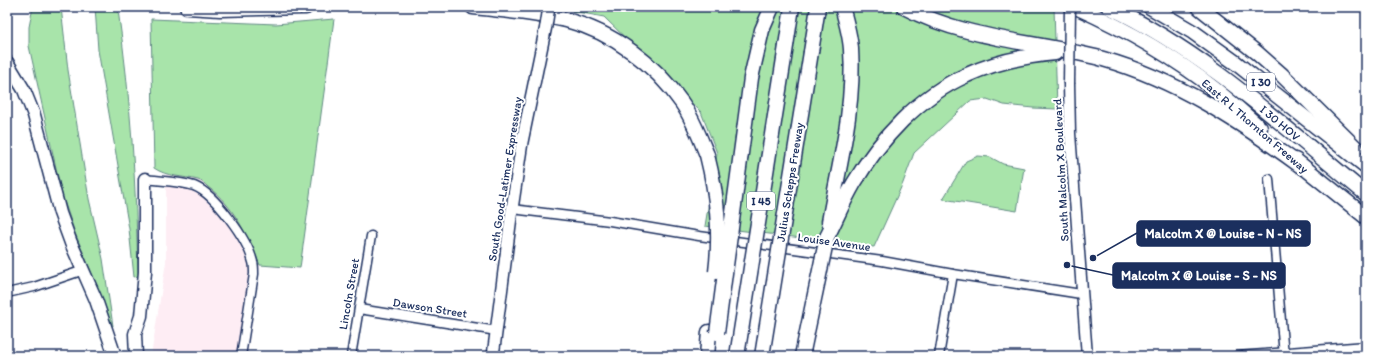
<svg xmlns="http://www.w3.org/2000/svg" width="1373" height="363" font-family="Itim,sans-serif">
  <rect width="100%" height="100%" fill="#fff"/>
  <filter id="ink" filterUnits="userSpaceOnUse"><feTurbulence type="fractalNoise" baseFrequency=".025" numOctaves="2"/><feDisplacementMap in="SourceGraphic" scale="8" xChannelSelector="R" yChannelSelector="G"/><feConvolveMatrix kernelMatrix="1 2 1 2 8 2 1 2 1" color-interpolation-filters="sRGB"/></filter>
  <g filter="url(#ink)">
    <!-- built -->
    <path fill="#feedf4" d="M166 174 200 180 219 194 232 209 248 239 260 265 247 356H151L166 262Z"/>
    <!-- green -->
    <g fill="#a8e4aa" stroke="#628a84">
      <path d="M33 7H61L68 70 89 199 103 259 113 326 110 327 100 293 75 233 62 195 29 46V27Z"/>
      <path d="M95 7 118 10C131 98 136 187 138 276L134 277 129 229 98 50Z"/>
      <path d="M573 7H1054L1057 109 1033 108 1004 105 987 99 970 101 914 153 903 183 874 247 705 226 717 153 701 112 604 17 572 11Z"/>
      <path d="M151 19 276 24 334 19 300 268 260 265C247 235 234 206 208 187 205 184 202 181 198 180 183 176 167 177 154 168Z"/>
      <path d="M978 156 990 157 1003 164 1024 168 1017 211 943 199 966 161Z"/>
    </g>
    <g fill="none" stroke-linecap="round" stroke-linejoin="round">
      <defs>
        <g id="minor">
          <path d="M145 179C161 181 179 181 194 186 215 194 248 240 253 262 254 265 254 270 254 274L241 356"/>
          <path d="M1269 179 1284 356"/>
          <path d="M512 209 610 221 699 236 882 261 953 274 1081 294"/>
          <path d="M7 293 34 287 84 270"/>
          <path d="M359 309 497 331"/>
          <path d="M351 356 371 236"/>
          <path d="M939 356 953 274"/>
          <path d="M1237 356 1366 346"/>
        </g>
        <path id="tertiary" d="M1069 84 1070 134 1087 356"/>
        <path id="secondary" d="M493 356 512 209 522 142 546 26"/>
        <g id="primary">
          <path d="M7 62 24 90 34 115 60 213 71 243 96 300 115 356"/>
          <path d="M136 356 135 334 141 316 145 272V179"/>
        </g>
        <g id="motorway">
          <path d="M187 7 220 9 306 7"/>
          <path d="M473 7C504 10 536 13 566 20 613 32 655 64 682 103 693 119 700 138 707 155"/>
          <path d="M904 7C966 40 1036 41 1103 59 1177 80 1239 121 1301 166"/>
          <path d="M1076 7C1125 29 1173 56 1216 90 1231 102 1246 115 1260 128"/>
          <path d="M1109 7C1205 52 1284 127 1366 194"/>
          <path d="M1150 7 1193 32 1236 63 1366 166"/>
          <path d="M1199 7 1257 53 1282 75 1356 148"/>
          <path d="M786 46 792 7"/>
          <path d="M811 52 818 7"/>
          <path d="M1295 160 1366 217"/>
          <path d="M829 222C839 165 855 107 851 49 850 35 846 21 842 7"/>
          <path d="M827 237C836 219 844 200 854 183 880 139 919 96 967 75 994 62 1025 56 1055 53"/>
          <path d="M707 356 709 332"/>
        </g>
      </defs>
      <!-- minor casing -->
      <use href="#minor" stroke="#1b2f5e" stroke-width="11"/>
      <!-- tertiary casing -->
      <use href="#tertiary" stroke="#1b2f5e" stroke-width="13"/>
      <!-- secondary casing -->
      <use href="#secondary" stroke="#1b2f5e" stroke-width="14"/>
      <!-- primary casing -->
      <use href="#primary" stroke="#1b2f5e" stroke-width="15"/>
      <!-- motorway casing -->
      <use href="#motorway" stroke="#1b2f5e" stroke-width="17"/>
      <!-- minor -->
      <use href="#minor" stroke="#fff" stroke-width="8"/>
      <!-- tertiary -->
      <use href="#tertiary" stroke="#fff" stroke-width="10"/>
      <!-- secondary -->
      <use href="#secondary" stroke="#fff" stroke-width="11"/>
      <!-- primary -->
      <use href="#primary" stroke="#fff" stroke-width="12"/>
      <!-- motorway -->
      <use href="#motorway" stroke="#fff" stroke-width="14"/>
      <defs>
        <path id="tertiary-bridge" d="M1069 84 1070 7"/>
        <path id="secondary-bridge" d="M546 26 549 7"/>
        <g id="motorway-bridge">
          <path d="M707 155C717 195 721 231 716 272"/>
          <path d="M717 333 751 78 762 30 772 7"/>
          <path d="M737 356 786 46"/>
          <path d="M762 356 811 52"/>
          <path d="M802 356 827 237"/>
        </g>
      </defs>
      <!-- tertiary-bridge casing -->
      <use href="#tertiary-bridge" stroke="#1b2f5e" stroke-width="13" stroke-linecap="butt"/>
      <!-- secondary-bridge casing -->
      <use href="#secondary-bridge" stroke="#1b2f5e" stroke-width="14" stroke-linecap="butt"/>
      <!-- motorway-bridge casing -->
      <use href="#motorway-bridge" stroke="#1b2f5e" stroke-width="17" stroke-linecap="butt"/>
      <!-- tertiary-bridge -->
      <use href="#tertiary-bridge" stroke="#fff" stroke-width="10"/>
      <!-- secondary-bridge -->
      <use href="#secondary-bridge" stroke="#fff" stroke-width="11"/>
      <!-- motorway-bridge -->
      <use href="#motorway-bridge" stroke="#fff" stroke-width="14"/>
    </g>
  </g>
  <g text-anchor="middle" stroke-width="4" stroke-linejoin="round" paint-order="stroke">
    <!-- shield labels -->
    <g fill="#fff" stroke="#5f6d8e" stroke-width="1">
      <rect x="1247" y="73" width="28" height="18" rx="3"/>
      <rect x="747" y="192" width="28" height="18" rx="3"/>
    </g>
    <g font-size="11" font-weight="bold" fill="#1b2f5e">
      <text x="1261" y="86">I 30</text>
      <text x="761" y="205">I 45</text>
    </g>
    <!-- street labels -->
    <g font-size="12" fill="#1b2f5e" stroke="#fff">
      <text transform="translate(1280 123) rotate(40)" y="4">I 30 HOV</text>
      <text transform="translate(1255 126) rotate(41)" y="4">East R L Thornton Freeway</text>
      <text transform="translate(1061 170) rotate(-93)" y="4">South Malcolm X Boulevard</text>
      <text transform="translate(505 179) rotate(-81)" y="4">South Good-Latimer Expressway</text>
      <text transform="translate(790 182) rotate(-81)" y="4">Julius Schepps Freeway</text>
      <text transform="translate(834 242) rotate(8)" y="4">Louise Avenue</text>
      <text transform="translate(349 294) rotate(-80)" y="4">Lincoln Street</text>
      <text transform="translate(430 308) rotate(9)" y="4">Dawson Street</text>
    </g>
  </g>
  <!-- callouts -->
  <path fill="none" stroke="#1b2f5e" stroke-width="1.5" d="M1093 258L1137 233M1067 265L1113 275"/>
  <g fill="#1b2f5e" stroke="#fff" stroke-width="1.5">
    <circle cx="1093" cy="258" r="4"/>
    <circle cx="1067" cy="265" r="4"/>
  </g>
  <g fill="#1b2f5e" stroke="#1b2f5e" stroke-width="1.5">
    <rect x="1137" y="221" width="173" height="25" rx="4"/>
    <rect x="1113" y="263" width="172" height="25" rx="4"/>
  </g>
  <g font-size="13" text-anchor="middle" font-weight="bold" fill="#fff">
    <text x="1223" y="238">Malcolm X @ Louise - N - NS</text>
    <text x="1199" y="280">Malcolm X @ Louise - S - NS</text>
  </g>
  <!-- margin -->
  <rect width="1373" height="363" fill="none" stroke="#fff" stroke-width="24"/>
  <rect x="12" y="12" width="1349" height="339" fill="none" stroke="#1b2f5e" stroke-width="1.5" filter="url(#ink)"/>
</svg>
